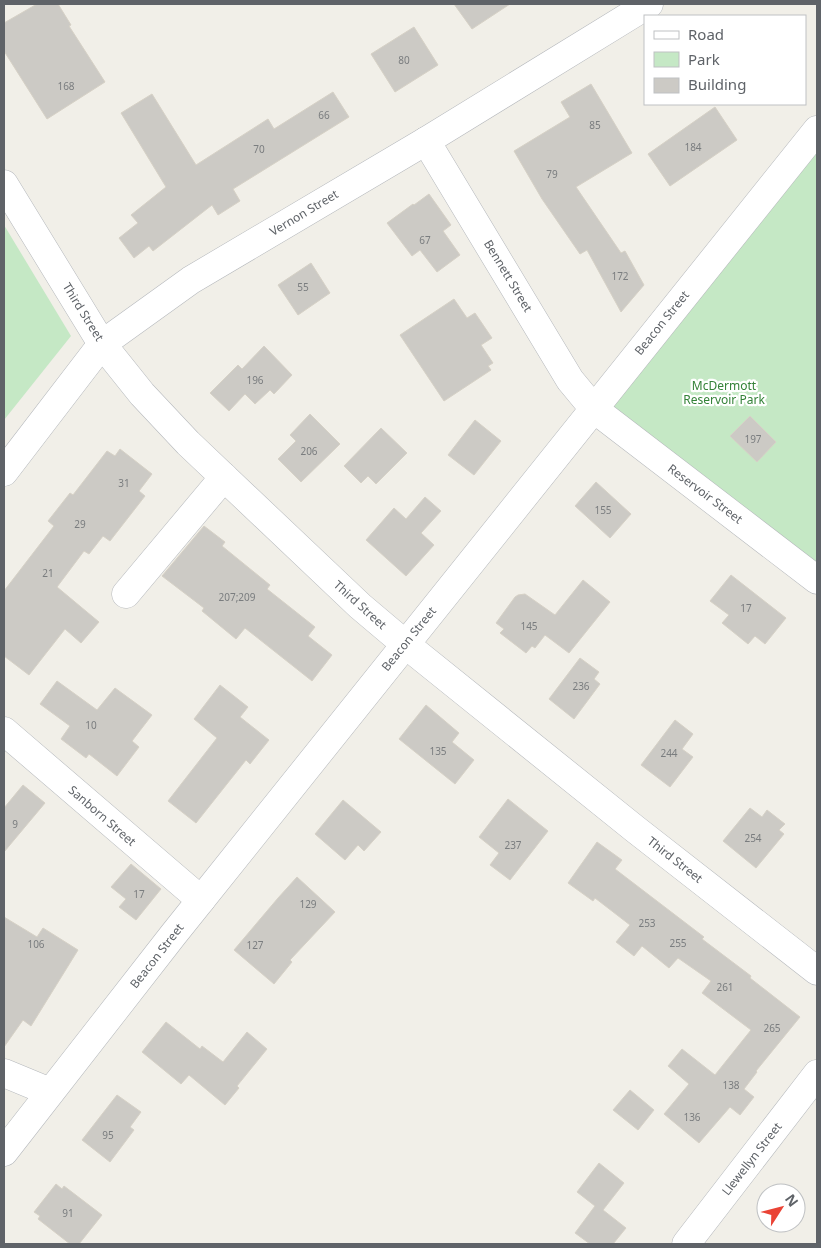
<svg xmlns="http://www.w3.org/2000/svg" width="821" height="1248" font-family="'Noto Sans',sans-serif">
  <rect width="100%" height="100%" fill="#f1efe8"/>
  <!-- green -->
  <g fill="#c5e8c5">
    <path d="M817 127V580L594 409Z"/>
    <path d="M4 225 71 336 4 420Z"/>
  </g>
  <!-- building -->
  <g fill="#cccac5" stroke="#d6d1c6">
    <path d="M37 4H58L71 25 69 26 105 82 47 119 4 51V23Z"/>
    <path d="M454 4H510L472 29Z"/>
    <path d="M414 27 438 65 395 92 371 54Z"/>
    <path d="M591 84 632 153 576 187 621 253 625 251 644 285 621 312 587 250 580 254 542 199 514 151 570 117 561 102Z"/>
    <path d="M333 92 349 117 233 189 240 201 218 215 212 205 153 251 149 246 134 258 119 238 138 223 131 215 166 187 121 113 152 94 196 165 268 119 274 129Z"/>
    <path d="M715 107 737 140 670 186 648 154Z"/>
    <path d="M429 194 451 225 443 231 460 255 437 272 420 250 412 256 387 223 413 204 414 205Z"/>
    <path d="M311 263 330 293 298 315 278 285Z"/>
    <path d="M454 299 467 318 475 313 492 338 481 345 493 363 488 366 491 370 444 401 400 335Z"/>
    <path d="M264 346 292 375 274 394 270 390 255 404 245 394 229 411 210 393 238 365 242 369Z"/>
    <path d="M310 414 340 444 301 482 278 459 296 441 290 435Z"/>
    <path d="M750 416 776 442 757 462 730 436Z"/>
    <path d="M475 420 501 441 474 475 448 455Z"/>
    <path d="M381 428 407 453 376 484 368 476 361 483 344 466Z"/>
    <path d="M120 449 152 474 139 491 145 496 110 541 103 536 89 554 84 551 57 587 99 622 81 643 65 629 29 675 4 656V591L54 526 48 521 70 493 73 495 107 451 115 456Z"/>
    <path d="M596 482 631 514 610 538 575 506Z"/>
    <path d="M425 497 441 511 421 533 434 545 406 576 366 540 394 508 406 519Z"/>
    <path d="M204 526 225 542 222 546 270 585 267 589 315 627 308 636 332 655 312 681 245 628 236 639 202 611 204 608 162 576Z"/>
    <path d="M731 575 786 618 765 644 755 636 748 644 722 623 729 615 710 601Z"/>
    <path d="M583 580 610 602 569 653 545 635 535 648 532 646 526 653 500 633 504 629 496 623 515 597 518 595 525 594 555 615Z"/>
    <path d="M580 658 599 672 594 679 600 684 574 719 549 699Z"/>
    <path d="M57 681 97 710 115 688 152 715 132 741 139 747 117 776 89 754 86 758 61 739 70 726 40 704Z"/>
    <path d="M220 685 248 707 240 717 269 740 250 764 246 760 196 823 168 801 217 738 194 719Z"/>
    <path d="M426 705 459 733 452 742 474 760 455 784 399 739Z"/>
    <path d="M675 720 693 734 682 749 693 757 670 787 641 765Z"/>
    <path d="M23 785 45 803 4 852V808Z"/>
    <path d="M508 799 548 831 510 880 490 865 499 853 479 837Z"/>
    <path d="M343 800 381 832 364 851 358 845 345 860 315 834Z"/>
    <path d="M750 808 762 817 767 810 785 824 779 830 784 834 756 868 723 841Z"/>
    <path d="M597 842 622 860 615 869 704 937 702 939 751 976 750 978 800 1017 756 1071 757 1072 744 1089 754 1097 740 1115 730 1107 699 1143 664 1114 689 1084 668 1066 682 1049 715 1075 751 1030 702 993 711 981 678 958 669 968 642 946 634 956 616 942 630 925 595 898 593 901 568 883Z"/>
    <path d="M131 864 161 889 136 920 119 907 126 899 111 887Z"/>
    <path d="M297 877 335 912 290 960 292 962 274 984 234 950 278 898Z"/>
    <path d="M4 917 37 937 43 928 78 950 31 1026 23 1020 4 1047Z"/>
    <path d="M166 1022 200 1049 202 1046 223 1062 247 1032 267 1049 237 1086 239 1088 225 1105 189 1075 181 1084 142 1052Z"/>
    <path d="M630 1090 654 1110 638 1130 613 1110Z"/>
    <path d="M117 1095 141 1112 130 1127 134 1130 110 1162 82 1140Z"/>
    <path d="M599 1163 624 1183 603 1210 626 1228 613 1244H590L575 1233 595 1206 577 1192Z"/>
    <path d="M56 1184 62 1189 64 1186 102 1215 79 1244H70L38 1219 40 1216 34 1212Z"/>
  </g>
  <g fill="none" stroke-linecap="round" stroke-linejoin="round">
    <defs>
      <g id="minor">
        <path d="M426 141 570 380 594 409 817 580"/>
        <path d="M4 184 102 344 142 394 188 443 360 606 405 644 635 829 817 971"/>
        <path d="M4 472 102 344 191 280 426 141 649 4"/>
        <path d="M126 594 224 477"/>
        <path d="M4 731 201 900"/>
        <path d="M4 1073 50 1092"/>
        <path d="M4 1152 173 935 817 130"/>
        <path d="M686 1244 817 1074"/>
      </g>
    </defs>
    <!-- minor casing -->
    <use href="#minor" stroke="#b5b8bc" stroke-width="29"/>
    <!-- minor -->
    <use href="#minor" stroke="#fff" stroke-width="28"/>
  </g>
  <g text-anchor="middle" stroke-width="4.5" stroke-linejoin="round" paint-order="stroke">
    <!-- number labels -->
    <g font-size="10" fill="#7a7d7f">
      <text x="404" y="64">80</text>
      <text x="66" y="90">168</text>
      <text x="324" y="119">66</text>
      <text x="595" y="129">85</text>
      <text x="693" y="151">184</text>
      <text x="259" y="153">70</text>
      <text x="552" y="178">79</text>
      <text x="425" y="244">67</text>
      <text x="620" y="280">172</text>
      <text x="303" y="291">55</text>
      <text x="255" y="384">196</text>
      <text x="753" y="443">197</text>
      <text x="309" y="455">206</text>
      <text x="124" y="487">31</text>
      <text x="603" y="514">155</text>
      <text x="80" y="528">29</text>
      <text x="48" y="577">21</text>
      <text x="237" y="601">207;209</text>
      <text x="746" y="612">17</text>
      <text x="529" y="630">145</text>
      <text x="581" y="690">236</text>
      <text x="91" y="729">10</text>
      <text x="438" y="755">135</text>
      <text x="669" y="757">244</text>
      <text x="15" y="828">9</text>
      <text x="753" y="842">254</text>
      <text x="513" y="849">237</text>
      <text x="139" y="898">17</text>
      <text x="308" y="908">129</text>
      <text x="647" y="927">253</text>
      <text x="678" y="947">255</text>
      <text x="36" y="948">106</text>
      <text x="255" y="949">127</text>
      <text x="725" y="991">261</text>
      <text x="772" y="1032">265</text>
      <text x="731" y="1089">138</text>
      <text x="692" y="1121">136</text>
      <text x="108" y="1139">95</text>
      <text x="68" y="1217">91</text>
    </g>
    <!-- street labels -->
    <g font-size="12" fill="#5f6368" stroke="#fff">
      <text transform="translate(304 213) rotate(-31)" y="4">Vernon Street</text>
      <text transform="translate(508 276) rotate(59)" y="4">Bennett Street</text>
      <text transform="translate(83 312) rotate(58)" y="4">Third Street</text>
      <text transform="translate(662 323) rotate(-51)" y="4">Beacon Street</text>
      <text transform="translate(705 494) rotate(37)" y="4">Reservoir Street</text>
      <text transform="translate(360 605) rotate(42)" y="4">Third Street</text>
      <text transform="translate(409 639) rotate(-51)" y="4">Beacon Street</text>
      <text transform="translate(102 816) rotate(41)" y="4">Sanborn Street</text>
      <text transform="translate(675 860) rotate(38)" y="4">Third Street</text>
      <text transform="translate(157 956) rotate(-52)" y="4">Beacon Street</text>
      <text transform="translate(752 1159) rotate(-52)" y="4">Llewellyn Street</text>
    </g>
    <!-- park labels -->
    <g font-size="12" fill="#348238" stroke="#fff">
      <text x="724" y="390">McDermott<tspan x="724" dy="14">Reservoir Park</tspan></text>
    </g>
  </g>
  <!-- border -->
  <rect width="821" height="1248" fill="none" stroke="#5f6368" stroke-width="10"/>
  <!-- legend -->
  <rect x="644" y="15" width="162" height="90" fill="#ffffff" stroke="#bfc1c3"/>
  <rect x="654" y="31" width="25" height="8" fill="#ffffff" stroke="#bfc1c3"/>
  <text x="688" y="40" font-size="15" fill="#5f6368">Road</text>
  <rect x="654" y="52" width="25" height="15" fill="#c5e8c5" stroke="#bfc1c3"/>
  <text x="688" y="65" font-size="15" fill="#5f6368">Park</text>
  <rect x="654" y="78" width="25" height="15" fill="#cccac5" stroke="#bfc1c3"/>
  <text x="688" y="90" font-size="15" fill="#5f6368">Building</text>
  <!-- north arrow -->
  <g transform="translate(781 1208) rotate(54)"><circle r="24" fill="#ffffff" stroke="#bfc1c3"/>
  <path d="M0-4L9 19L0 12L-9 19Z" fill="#ea4335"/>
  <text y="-8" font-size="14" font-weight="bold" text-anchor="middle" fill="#5f6368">N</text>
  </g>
</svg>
